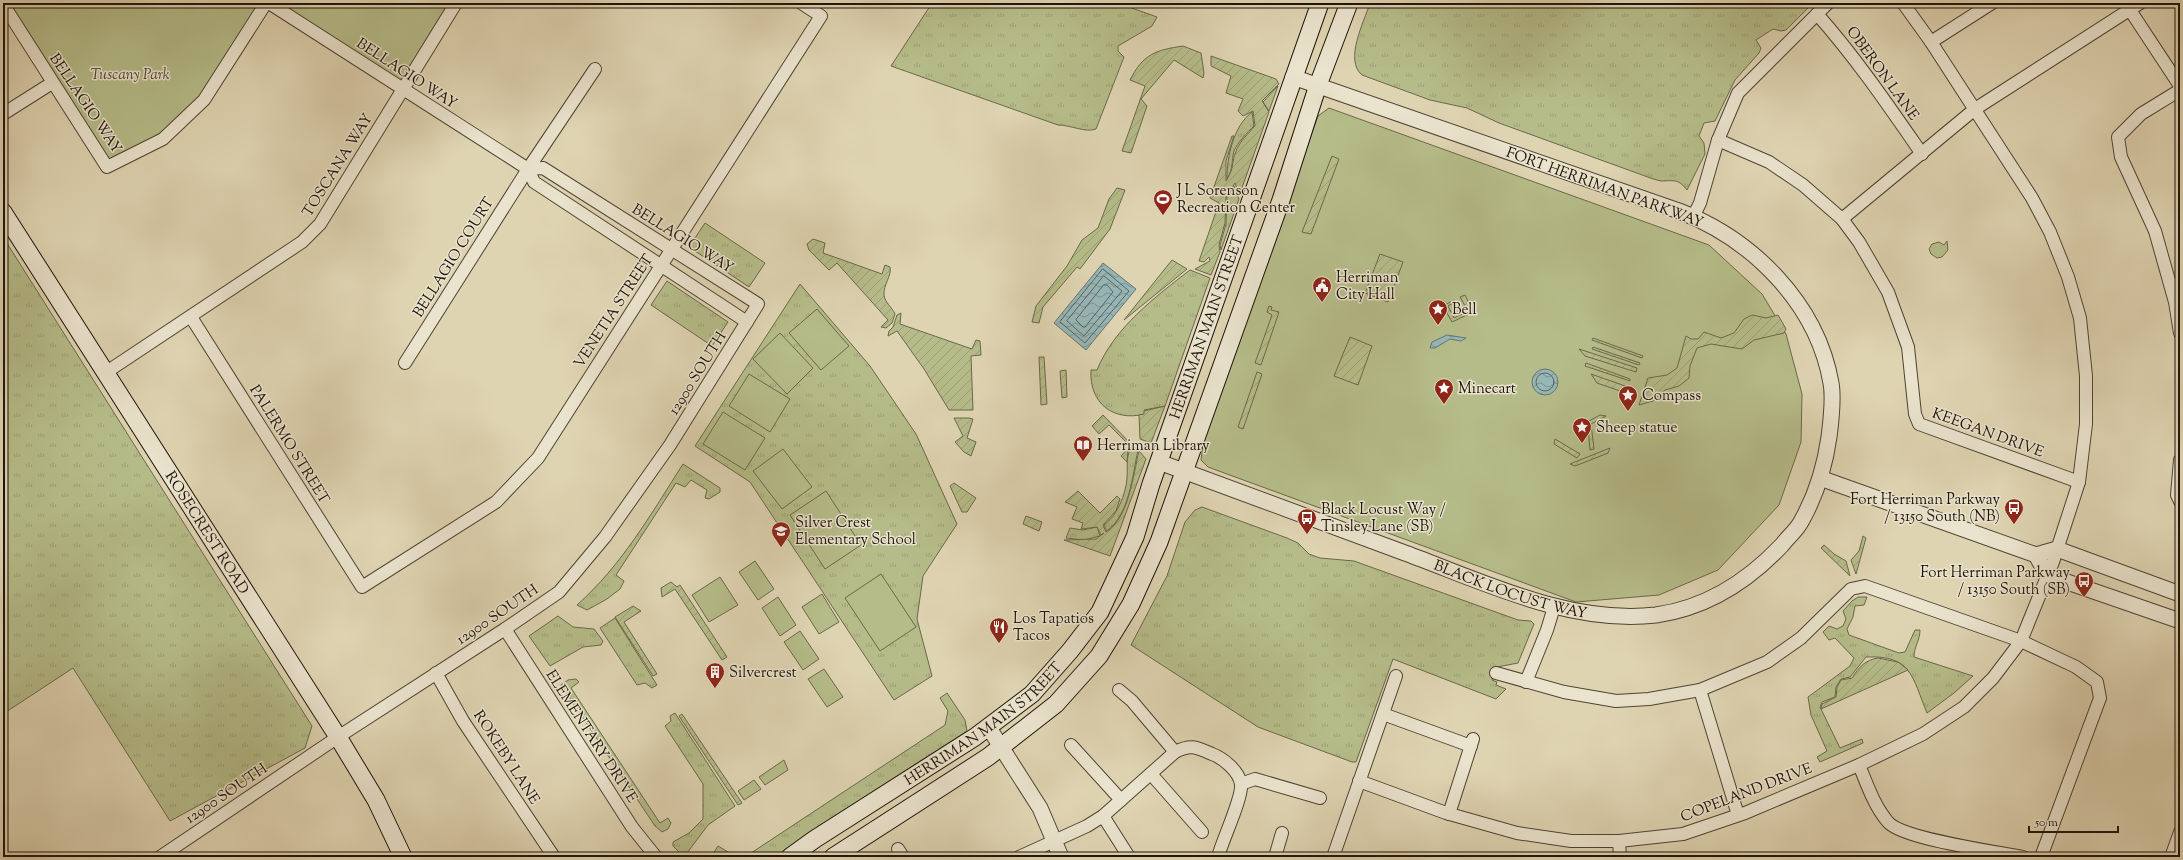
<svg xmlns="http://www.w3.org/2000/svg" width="2183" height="860" font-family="'Sorts Mill Goudy',serif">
  <defs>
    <pattern id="grass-tufts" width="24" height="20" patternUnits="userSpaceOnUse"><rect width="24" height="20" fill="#b5bc89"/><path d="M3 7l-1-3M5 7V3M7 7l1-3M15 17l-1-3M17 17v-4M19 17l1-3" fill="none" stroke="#9ba175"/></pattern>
    <pattern id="garden-furrows" width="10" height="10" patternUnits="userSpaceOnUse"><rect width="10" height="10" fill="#b5bc89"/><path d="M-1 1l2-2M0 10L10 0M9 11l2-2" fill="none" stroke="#9ba175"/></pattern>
    <pattern id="water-waves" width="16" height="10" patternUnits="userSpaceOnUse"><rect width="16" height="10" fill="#97b6b6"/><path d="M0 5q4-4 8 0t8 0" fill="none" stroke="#7b9392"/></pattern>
  </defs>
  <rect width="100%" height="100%" fill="#dfd4b2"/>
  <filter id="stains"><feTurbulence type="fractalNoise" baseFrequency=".005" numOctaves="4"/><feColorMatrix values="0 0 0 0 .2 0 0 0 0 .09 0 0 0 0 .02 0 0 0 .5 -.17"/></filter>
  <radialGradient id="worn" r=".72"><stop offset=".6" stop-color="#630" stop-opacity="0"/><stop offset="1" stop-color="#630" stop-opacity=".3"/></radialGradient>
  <!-- grass -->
  <g fill="url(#grass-tufts)" stroke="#6a684a">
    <path d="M932 3H1118L1157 17 1152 26 1118 46V51L1124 57 1096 129C1085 133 1071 125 1058 125L891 66Z"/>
    <path d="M1370 3H1813L1786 30 1781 31 1773 29 1756 40 1761 48 1759 53 1735 80 1715 121 1704 123 1699 136 1704 143 1705 154 1687 190C1678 178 1673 181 1661 181 1656 180 1650 178 1645 176L1499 123 1467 108 1430 100 1362 75C1344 60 1364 22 1370 3Z"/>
    <path d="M1278 86 1269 111 1263 102Z"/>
    <path d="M1252 112 1254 126C1247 133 1238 142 1234 151 1231 162 1234 167 1227 179 1227 156 1233 127 1252 112Z"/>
    <path d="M1234 186 1239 199 1221 250 1220 245 1226 224 1227 197Z"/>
    <path d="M705 223 765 263 749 287 689 247Z"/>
    <path d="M3 237 312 726 305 748 170 821 73 668 3 714Z"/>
    <path d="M1190 270 1210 278 1165 406 1144 410 1145 414C1113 422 1089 403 1091 370H1097C1114 328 1155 297 1190 270Z"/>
    <path d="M667 281 728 322 712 346 651 305Z"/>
    <path d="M800 284 870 366 916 434 957 524 923 576 917 619 932 676 894 700 750 482 695 446Z"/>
    <path d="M1133 445 1138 450C1132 477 1130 513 1107 531L1104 525C1117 516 1126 494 1127 478 1128 467 1125 454 1133 445Z"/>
    <path d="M683 464 720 488V492L709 499 705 498 707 490 691 480 685 487 676 483 616 575 624 581 620 589 607 599 587 610 577 605C622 565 651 514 683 464Z"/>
    <path d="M1202 507 1287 538 1298 543 1309 554 1320 558 1354 561 1518 620 1531 621 1534 624 1518 663 1497 667 1492 680 1497 682 1496 685 1506 689 1496 699 1393 659 1356 762H1352L1258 727 1131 645 1167 576 1185 522 1195 510Z"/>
    <path d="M1097 527 1100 536 1084 540 1066 538 1070 528 1083 530Z"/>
    <path d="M1858 597H1867L1864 605 1855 606 1853 617 1847 629 1849 635 1899 653 1905 652 1915 630H1920C1920 641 1914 646 1914 657L1973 676 1954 693 1927 713C1912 677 1912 655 1866 657L1850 677 1841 679 1836 687 1835 697 1822 702 1820 707 1840 748 1862 739 1863 743 1820 762 1817 757 1827 751 1811 715 1808 697 1850 666 1854 658 1835 638 1829 640 1823 632 1829 626 1837 629 1843 626 1846 619 1843 611 1852 601Z"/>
    <path d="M558 616 573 627 594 629 603 641 601 645 583 647 550 666 529 636Z"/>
    <path d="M615 618 657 685 652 688 645 683 637 685 600 628Z"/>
    <path d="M576 679 579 682 571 688 660 823 668 818 671 823 668 829 662 832 655 826 561 685 568 680Z"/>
    <path d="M947 693 965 720 967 731 832 818 777 857H711L718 846 733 855 745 857 945 725 948 711 940 698Z"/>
    <path d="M675 713 735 806 708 825 684 857 673 846V842L689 833 703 819V784L665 726 671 721 670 716Z"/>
    <path d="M784 760 788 770 765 785 759 777Z"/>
  </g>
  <!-- park -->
  <g fill="#b5bc89" stroke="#6a684a">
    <path d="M3 3H266L204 100 163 139 107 167Z"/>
    <path d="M269 3H456L403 89Z"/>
    <path d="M1329 108 1709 245 1762 294 1786 334 1802 394 1801 442 1779 505 1718 570 1659 595 1576 602 1208 467 1201 460 1204 437 1318 116Z"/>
    <path d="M1947 241 1948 250 1942 257 1937 258 1931 254 1929 249 1932 244 1939 242 1944 245Z"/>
    <path d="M817 309 849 346 821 370 789 333Z"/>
    <path d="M780 333 813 368 787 394 753 359Z"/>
    <path d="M749 374 790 399 770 432 729 406Z"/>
    <path d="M723 412 765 438 745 470 703 444Z"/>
    <path d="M783 449 812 487 782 509 753 471Z"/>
    <path d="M826 491 861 545 825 569 790 515Z"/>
    <path d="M755 561 774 589 758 600 739 572Z"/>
    <path d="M881 574 916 627 880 651 845 598Z"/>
    <path d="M720 577 738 605 709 622 692 595Z"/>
    <path d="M822 594 839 622 819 634 802 607Z"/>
    <path d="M778 597 796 625 780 636 762 608Z"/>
    <path d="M800 631 819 659 803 670 784 642Z"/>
    <path d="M824 669 843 697 827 707 808 679Z"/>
    <path d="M754 780 761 789 744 800 738 791Z"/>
  </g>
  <!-- garden -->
  <g fill="url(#garden-furrows)" stroke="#6a684a">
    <path d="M1183 46 1201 53 1204 73 1203 78 1174 60 1141 99 1147 106 1131 153 1122 151 1145 86 1130 80C1143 54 1156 50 1183 46Z"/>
    <path d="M1211 56 1276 79 1279 84 1262 101 1269 112 1239 196 1235 183 1226 197 1225 223 1219 245 1220 252 1211 275 1195 269 1210 261 1209 257 1204 262 1199 261 1219 203 1210 198 1232 136H1234L1226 161V181C1235 167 1231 163 1236 151 1240 141 1248 134 1255 126L1253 111 1243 116 1238 111 1243 99 1226 93 1231 76 1211 66Z"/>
    <path d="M1332 156 1339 159 1311 234 1302 232Z"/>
    <path d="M1117 188 1125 190 1110 229 1080 269 1077 267 1043 307 1039 323 1032 322 1036 306 1067 266 1082 240 1098 228 1109 199Z"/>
    <path d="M813 239 825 243 823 253 882 274 885 265 890 267C892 276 883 285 884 295 885 303 892 307 895 314L892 323 886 328 881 327 888 320 837 263 829 270 809 250 807 244Z"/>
    <path d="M1380 254 1403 262 1388 302 1365 293Z"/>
    <path d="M1172 260 1187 269 1124 320Z"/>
    <path d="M1465 295 1473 312 1452 322 1443 306 1454 300 1455 302 1448 306 1454 318 1468 311 1460 297Z"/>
    <path d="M1269 306 1272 307 1271 310 1279 312 1261 365 1255 363 1272 315 1267 312Z"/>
    <path d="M901 313 900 324 972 349 976 340 980 341 981 355 971 356 973 410H949L924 369 897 331 888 336 889 331 893 327 897 315Z"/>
    <path d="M1752 315 1766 318 1778 315 1786 329 1784 333 1754 340 1742 349 1711 344 1697 348 1690 366 1689 378 1679 386 1665 390 1653 401 1639 405 1648 378 1667 375 1677 368 1686 336 1691 339H1698L1704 332 1721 338 1734 333 1744 319Z"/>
    <path d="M1350 337 1372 346 1358 385 1334 376Z"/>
    <path d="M1593 338 1643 356 1642 358 1592 340Z"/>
    <path d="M1593 347 1640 363 1639 365 1592 349Z"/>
    <path d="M1579 349 1637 368 1636 372 1585 356Z"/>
    <path d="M1039 357H1044L1047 404 1041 405Z"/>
    <path d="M1586 363 1630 379V381L1585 366Z"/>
    <path d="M1066 370 1067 397 1062 398 1060 371Z"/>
    <path d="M1257 372 1262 374 1243 429 1238 427Z"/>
    <path d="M1591 374 1631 388 1629 394 1597 383Z"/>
    <path d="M1165 406 1151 443 1140 439 1139 415 1144 414V411Z"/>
    <path d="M1103 415 1132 445 1128 450 1127 462 1121 456 1130 446 1109 425 1099 434 1092 426Z"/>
    <path d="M1600 415 1606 416 1591 424 1594 449 1590 450 1588 427 1578 431 1576 428Z"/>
    <path d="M954 418H969L973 419 967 438 976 442 971 456 964 452 955 442 963 436Z"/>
    <path d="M1555 439 1580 454 1577 458 1554 444Z"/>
    <path d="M1610 448 1608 453 1575 466 1570 464Z"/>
    <path d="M1139 451 1146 459 1110 556 1064 540 1096 539 1104 533 1101 535 1097 527 1081 529 1083 523 1072 519 1077 507 1065 502 1078 491 1100 513 1117 496 1120 499 1116 511 1103 525 1106 532C1129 518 1133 475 1139 451Z"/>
    <path d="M954 483 976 498 967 512H962L950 486Z"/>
    <path d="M1026 516 1042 522 1039 531 1023 524Z"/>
    <path d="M1863 536 1866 538 1856 574 1851 560 1859 551Z"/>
    <path d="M1824 545 1834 554 1846 561 1850 576 1821 548Z"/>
    <path d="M671 582 677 587 680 585 727 657 722 660 675 589 662 597 661 588Z"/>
    <path d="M633 606 641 611 624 622 657 674 653 676 615 617Z"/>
    <path d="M1878 658 1898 662 1908 670 1821 709 1822 704 1836 697 1837 687 1841 680 1852 678C1859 667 1865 660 1878 658Z"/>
    <path d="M682 714 742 803 738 805 679 716Z"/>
  </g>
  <!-- water -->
  <g fill="url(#water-waves)" stroke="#677571">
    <path d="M1103 263 1136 289 1086 350 1054 323Z"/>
    <path d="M1447 335 1466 338 1461 341 1450 339 1435 348H1430L1432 342Z"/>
    <circle cx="1545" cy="382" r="13"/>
  </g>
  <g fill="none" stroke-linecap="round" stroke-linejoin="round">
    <!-- shore -->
    <g stroke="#5a6560" stroke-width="1">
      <path d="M1103 269 1129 291 1085 343 1060 322Z"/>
      <path d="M1104 276 1122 291 1084 336 1067 321Z"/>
      <path d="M1104 285H1107L1113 292 1085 327H1083L1076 320Z"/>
      <circle cx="1545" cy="382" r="9"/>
    </g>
    <defs>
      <g id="minor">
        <path d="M269 3 528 169 534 182 747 322"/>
        <path d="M3 4 107 167 163 139 204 100 266 3"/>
        <path d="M2126 4 2180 86"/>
        <path d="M1817 14C1856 58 1888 105 1922 154"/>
        <path d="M1931 42 1992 3"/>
        <path d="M2180 90 2141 114 2118 137 2121 157 2155 231 2175 302 2180 333"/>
        <path d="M3 114 52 83"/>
        <path d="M1718 140 1769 162 1803 185 1842 219 1859 242 1888 292 1908 347 1915 414 1919 424 2079 482"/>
        <path d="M1693 217 1700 203 1718 140 1738 93 1828 3"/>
        <path d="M1842 219 1975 109 2140 3"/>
        <path d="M191 317 362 587 496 502 538 458 821 16 801 3"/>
        <path d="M405 363 528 169 595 69"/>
        <path d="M105 373 302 242 320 224 456 3"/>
        <path d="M2180 460 2177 495 2180 501"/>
        <path d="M505 629 632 827 656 857"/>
        <path d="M436 673 463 721 554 857"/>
        <path d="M1496 673 1564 692 1616 701 1649 699 1700 690 1767 662 1801 638 1851 589 1865 586 2021 641 2076 667 2097 682 2100 698 2041 857"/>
        <path d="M1526 682 1547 630 1554 607"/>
        <path d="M1119 690 1132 701 1175 752"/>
        <path d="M1700 690 1738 815"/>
        <path d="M1383 714 1471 746"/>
        <path d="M1071 745 1121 800"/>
        <path d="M1859 765C1867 784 1874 806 1888 822 1902 839 1998 852 2023 857"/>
        <path d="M1151 774 1202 832"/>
        <path d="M1359 781 1446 813 1517 833 1571 841H1619L1683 834 1745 813 1859 765 1923 734 1964 707 1993 678 2021 641 2053 562 2079 482 2086 424V376L2080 318 2068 277 2050 232 2032 198 1931 42 1903 3"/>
        <path d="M1241 784 1255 779 1320 798"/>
        <path d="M1449 814 1473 739"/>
        <path d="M1103 816 1129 857"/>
        <path d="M1619 841 1620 857"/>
        <path d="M898 849 903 857"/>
        <path d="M160 857 338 737 505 629 559 592 605 537 670 445 758 304 543 168 528 169"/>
        <path d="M1019 857 1087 826 1103 816 1175 752C1191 744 1196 747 1212 754 1223 758 1239 771 1241 784 1243 797 1222 841 1218 857"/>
        <path d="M1275 857 1282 833"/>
        <path d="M1333 857 1396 676"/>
        <path d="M2171 857 2180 832"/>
      </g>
      <g id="tertiary">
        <path id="s1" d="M1159 462C1241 493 1323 523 1405 553 1484 582 1570 625 1656 615 1706 608 1748 581 1782 545 1788 537 1798 529 1802 520 1816 495 1825 465 1829 437 1831 421 1834 399 1831 383 1817 303 1752 239 1679 211L1293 77"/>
        <path d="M1820 478 2036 555 2057 549 2180 594"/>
        <path d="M2036 555 2047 575 2180 621"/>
        <path d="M989 728 1040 808 1061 857"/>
      </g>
      <g id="secondary">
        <path id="s2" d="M3 212 338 737 376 800 403 857"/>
        <path id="s3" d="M790 857 815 839 975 737 1032 694 1070 651 1100 612 1135 537 1151 484 1320 3"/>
        <path d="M833 857 988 757 1056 704 1099 656 1131 604 1159 542 1281 200 1318 85 1349 3"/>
      </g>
    </defs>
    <!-- minor casing -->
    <use href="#minor" stroke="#4e4434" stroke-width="14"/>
    <!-- tertiary casing -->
    <use href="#tertiary" stroke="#4e4434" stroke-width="17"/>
    <!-- secondary casing -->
    <use href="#secondary" stroke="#1e140a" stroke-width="19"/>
    <!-- minor -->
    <use href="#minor" stroke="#eae3cd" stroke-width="12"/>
    <!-- tertiary -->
    <use href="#tertiary" stroke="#eae3cd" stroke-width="15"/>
    <!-- secondary -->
    <use href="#secondary" stroke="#eae3cd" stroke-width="17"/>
  </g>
  <!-- icons -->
  <defs>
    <symbol id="stadium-pin" viewBox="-11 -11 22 30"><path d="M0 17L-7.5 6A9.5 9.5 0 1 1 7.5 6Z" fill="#8f2418" stroke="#eae3cd"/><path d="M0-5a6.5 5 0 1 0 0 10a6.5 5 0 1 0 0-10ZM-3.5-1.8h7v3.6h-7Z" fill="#fff"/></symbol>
    <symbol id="civic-pin" viewBox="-11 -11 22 30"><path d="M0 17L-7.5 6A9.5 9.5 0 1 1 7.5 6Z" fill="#8f2418" stroke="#eae3cd"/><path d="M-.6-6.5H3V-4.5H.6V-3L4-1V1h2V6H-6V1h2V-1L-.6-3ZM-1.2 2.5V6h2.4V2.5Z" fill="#fff"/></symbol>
    <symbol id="sight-pin" viewBox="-11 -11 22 30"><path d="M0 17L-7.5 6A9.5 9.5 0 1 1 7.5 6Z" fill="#8f2418" stroke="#eae3cd"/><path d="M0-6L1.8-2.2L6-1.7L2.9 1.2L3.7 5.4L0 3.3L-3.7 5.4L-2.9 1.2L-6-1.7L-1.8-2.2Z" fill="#fff"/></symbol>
    <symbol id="library-pin" viewBox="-11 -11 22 30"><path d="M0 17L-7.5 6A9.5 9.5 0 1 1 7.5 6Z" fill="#8f2418" stroke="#eae3cd"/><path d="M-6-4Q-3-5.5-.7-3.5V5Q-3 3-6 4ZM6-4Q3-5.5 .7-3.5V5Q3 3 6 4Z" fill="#fff"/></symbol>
    <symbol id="bus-pin" viewBox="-11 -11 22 30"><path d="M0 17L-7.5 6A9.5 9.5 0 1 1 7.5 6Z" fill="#8f2418" stroke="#eae3cd"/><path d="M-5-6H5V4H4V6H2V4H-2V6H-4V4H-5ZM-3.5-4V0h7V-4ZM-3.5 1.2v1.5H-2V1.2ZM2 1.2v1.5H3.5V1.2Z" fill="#fff"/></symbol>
    <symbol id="school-pin" viewBox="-11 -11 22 30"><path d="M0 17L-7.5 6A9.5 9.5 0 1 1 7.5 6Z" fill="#8f2418" stroke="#eae3cd"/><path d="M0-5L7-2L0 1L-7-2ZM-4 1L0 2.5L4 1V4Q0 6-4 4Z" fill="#fff"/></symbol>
    <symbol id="restaurant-pin" viewBox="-11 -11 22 30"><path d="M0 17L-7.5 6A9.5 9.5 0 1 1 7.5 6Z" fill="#8f2418" stroke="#eae3cd"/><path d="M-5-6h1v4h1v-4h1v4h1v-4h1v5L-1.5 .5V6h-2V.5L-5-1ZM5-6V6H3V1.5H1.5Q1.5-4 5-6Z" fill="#fff"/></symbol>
    <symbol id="building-pin" viewBox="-11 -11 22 30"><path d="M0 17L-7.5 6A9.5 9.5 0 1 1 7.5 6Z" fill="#8f2418" stroke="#eae3cd"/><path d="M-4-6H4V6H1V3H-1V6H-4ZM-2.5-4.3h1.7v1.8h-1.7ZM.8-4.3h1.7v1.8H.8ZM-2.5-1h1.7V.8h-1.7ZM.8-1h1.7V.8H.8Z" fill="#fff"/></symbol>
  </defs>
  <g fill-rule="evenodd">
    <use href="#stadium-pin" x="1152" y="188" width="22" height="30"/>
    <use href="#civic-pin" x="1311" y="275" width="22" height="30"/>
    <use href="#sight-pin" x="1427" y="298" width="22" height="30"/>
    <use href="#sight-pin" x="1433" y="377" width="22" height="30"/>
    <use href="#sight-pin" x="1617" y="384" width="22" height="30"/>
    <use href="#sight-pin" x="1571" y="416" width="22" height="30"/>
    <use href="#library-pin" x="1072" y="434" width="22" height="30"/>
    <use href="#bus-pin" x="2003" y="497" width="22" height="30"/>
    <use href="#bus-pin" x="1296" y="507" width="22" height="30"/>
    <use href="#school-pin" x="770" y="520" width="22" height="30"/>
    <use href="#bus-pin" x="2073" y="570" width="22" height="30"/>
    <use href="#restaurant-pin" x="988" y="616" width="22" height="30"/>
    <use href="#building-pin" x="704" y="661" width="22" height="30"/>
  </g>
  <g text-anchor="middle" stroke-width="3" stroke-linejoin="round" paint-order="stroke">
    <!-- street labels -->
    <g font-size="15" fill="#1e140a" stroke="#eae3cd">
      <text transform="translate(407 73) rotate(33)" y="5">BELLAGIO WAY</text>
      <text transform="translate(1883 73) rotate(54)" y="5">OBERON LANE</text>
      <text transform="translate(86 103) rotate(56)" y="5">BELLAGIO WAY</text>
      <text transform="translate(337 165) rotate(-58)" y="5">TOSCANA WAY</text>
      <text transform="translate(1605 187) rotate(20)" y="5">FORT HERRIMAN PARKWAY</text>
      <text transform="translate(683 238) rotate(32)" y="5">BELLAGIO WAY</text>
      <text transform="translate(453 257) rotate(-58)" y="5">BELLAGIO COURT</text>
      <text transform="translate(613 311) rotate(-57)" y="5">VENETIA STREET</text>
      <text dy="5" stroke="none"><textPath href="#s3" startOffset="703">HERRIMAN MAIN STREET</textPath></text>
      <text transform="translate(697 373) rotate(-58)" y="5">12900 SOUTH</text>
      <text transform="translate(1988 432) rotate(20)" y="5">KEEGAN DRIVE</text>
      <text transform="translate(290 444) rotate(58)" y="5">PALERMO STREET</text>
      <text dy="5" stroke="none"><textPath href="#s2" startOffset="380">ROSECREST ROAD</textPath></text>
      <text dy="5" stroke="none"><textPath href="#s1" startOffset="374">BLACK LOCUST WAY</textPath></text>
      <text transform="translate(497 614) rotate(-34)" y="5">12900 SOUTH</text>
      <text dy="5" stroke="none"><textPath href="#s3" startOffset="235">HERRIMAN MAIN STREET</textPath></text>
      <text transform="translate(592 736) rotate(57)" y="5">ELEMENTARY DRIVE</text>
      <text transform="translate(507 757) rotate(57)" y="5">ROKEBY LANE</text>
      <text transform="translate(1746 792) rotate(-21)" y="5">COPELAND DRIVE</text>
      <text transform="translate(226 793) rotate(-34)" y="5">12900 SOUTH</text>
    </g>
    <!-- park labels -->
    <g font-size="15" font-style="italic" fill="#4b4630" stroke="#eae3cd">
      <text x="130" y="79">Tuscany Park</text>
    </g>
    <!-- poi labels -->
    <g font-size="15" fill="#1e140a" stroke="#eae3cd" text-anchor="start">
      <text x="1177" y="195">J L Sorenson<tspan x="1177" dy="17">Recreation Center</tspan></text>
      <text x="1336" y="282">Herriman<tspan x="1336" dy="17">City Hall</tspan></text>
      <text x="1452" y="314">Bell</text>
      <text x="1458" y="393">Minecart</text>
      <text x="1642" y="400">Compass</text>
      <text x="1596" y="432">Sheep statue</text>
      <text x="1097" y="450">Herriman Library</text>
      <text x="2000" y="504" text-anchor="end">Fort Herriman Parkway<tspan x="2000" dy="17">/ 13150 South (NB)</tspan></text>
      <text x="1321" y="514">Black Locust Way /<tspan x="1321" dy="17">Tinsley Lane (SB)</tspan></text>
      <text x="795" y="527">Silver Crest<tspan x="795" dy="17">Elementary School</tspan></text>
      <text x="2070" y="577" text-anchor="end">Fort Herriman Parkway<tspan x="2070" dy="17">/ 13150 South (SB)</tspan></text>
      <text x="1013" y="623">Los Tapatios<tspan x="1013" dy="17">Tacos</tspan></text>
      <text x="729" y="677">Silvercrest</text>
    </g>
  </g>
  <!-- margin -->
  <rect width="2183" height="860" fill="none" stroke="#dfd4b2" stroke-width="16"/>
  <rect x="4" y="4" width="2175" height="852" fill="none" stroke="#1e140a" stroke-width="2"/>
  <rect x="8" y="8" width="2167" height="844" fill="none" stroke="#1e140a"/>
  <!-- scale -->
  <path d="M2029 826v6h89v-6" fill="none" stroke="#1e140a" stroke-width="2"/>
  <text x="2035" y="826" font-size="12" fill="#1e140a" stroke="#eae3cd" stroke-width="3" paint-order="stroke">50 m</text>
  <rect width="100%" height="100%" filter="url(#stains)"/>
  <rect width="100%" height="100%" fill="url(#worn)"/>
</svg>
